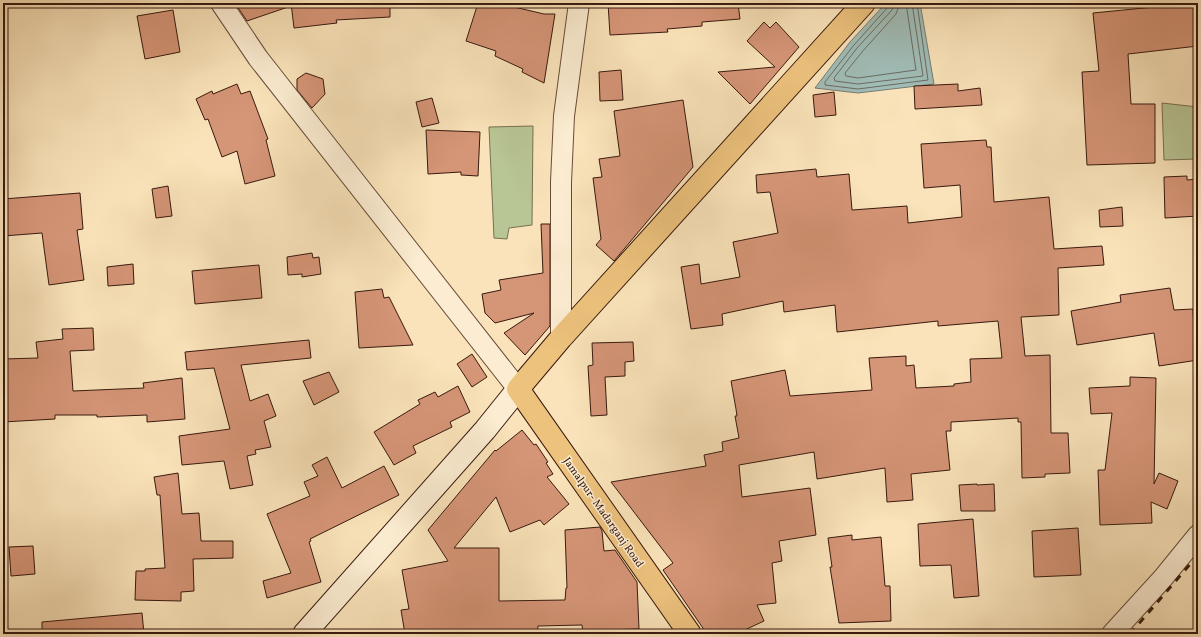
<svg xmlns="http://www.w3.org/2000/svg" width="1201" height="637" font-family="Vollkorn,serif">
  <rect width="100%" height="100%" fill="#fae3ba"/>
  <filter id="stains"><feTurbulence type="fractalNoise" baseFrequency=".005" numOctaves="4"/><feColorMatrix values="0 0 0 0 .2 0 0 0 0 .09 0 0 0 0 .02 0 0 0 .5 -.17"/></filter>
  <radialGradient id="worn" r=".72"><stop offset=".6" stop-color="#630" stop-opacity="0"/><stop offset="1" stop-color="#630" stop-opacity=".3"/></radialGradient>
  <!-- green -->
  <g fill="#b8c594" stroke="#786f51">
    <path d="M1162 103 1198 107V159L1164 160Z"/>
    <path d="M533 126 532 225 509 228 507 239 494 238 489 127Z"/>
  </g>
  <!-- water -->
  <path fill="#a0bdb7" stroke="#767b73" d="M886 3H920L934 84 858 93 815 88 850 42Z"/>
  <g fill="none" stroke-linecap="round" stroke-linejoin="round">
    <!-- shore -->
    <g stroke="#6c6b62" stroke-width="1">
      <path d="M889 3 888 7 854 45 825 82V85L858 89 928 80 917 3"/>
      <path d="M894 3 892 10 857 48 834 78 835 81 858 84 923 76 912 3"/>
      <path d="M900 3 896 14 862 52 845 73 846 76 858 78 916 70 906 3"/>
    </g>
  </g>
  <!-- building -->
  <g fill="#d59577" stroke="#38190e">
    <path d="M235 3H291V6L247 21Z"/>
    <path d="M291 3H390V17L336 20 337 23 294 28Z"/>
    <path d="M478 3H497L544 14H555L544 83 522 72 523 69 495 56 496 51 466 41Z"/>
    <path d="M608 3H738L740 19 702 22V26L667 29 668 32 610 35Z"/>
    <path d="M1195 3 1198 46 1128 54 1131 104H1155V163L1087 165 1082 72 1099 71 1093 13Z"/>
    <path d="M173 10 180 52 145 59 137 16Z"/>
    <path d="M764 22 770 28 776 22 799 47 750 104 718 72 775 67 747 41Z"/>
    <path d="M621 70 623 100 600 101 599 72Z"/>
    <path d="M306 73 323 79 325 94 312 108 297 90V79Z"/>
    <path d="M237 84 241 94 250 91 268 139 266 140 275 176 245 184 237 151 222 157 208 119 205 120 196 99 212 91 213 94Z"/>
    <path d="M958 84V91L980 88 982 105 915 109 914 86Z"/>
    <path d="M834 92 836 115 815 117 813 95Z"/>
    <path d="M432 98 439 123 422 127 416 102Z"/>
    <path d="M683 100 693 167 614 261 596 245 601 239 593 178 602 177 599 159 620 156 614 111Z"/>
    <path d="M426 130 480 132 478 176 461 175V172L428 174Z"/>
    <path d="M986 140 987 147H991L994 202 1049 197 1054 249 1102 246 1104 265 1058 268 1059 315 1021 317 1025 356 1050 355 1051 433H1068L1070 473 1045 474V477L1022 478 1021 422H1018V418L951 422V431H946L950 470 911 474 913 500 887 502 885 468 817 479 814 452 739 465 742 497 810 488 816 535 779 541 782 561 772 563 776 603 757 605 764 621 736 634H707L663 570 673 563 611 482 706 466 704 455 723 451 722 442 739 438 735 416H737L736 409 731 381 785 370 790 396 872 390 869 358 906 356V366L914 365 916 388 954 386V384L971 382 970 359 1002 358 998 321 938 326V321L837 332 835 305 784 312 783 301 722 314 723 325 691 329 681 267 699 264 701 284 740 277 733 242 778 233 770 192 757 193 756 175 816 169 817 177 849 174 852 210 907 206 908 223 962 217 960 185 924 188 921 144Z"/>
    <path d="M1187 176V180L1198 179V216L1165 218 1164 177Z"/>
    <path d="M168 186 172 216 156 218 152 189Z"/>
    <path d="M80 193 83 229 77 230 84 280 49 285 42 233 3 236V199Z"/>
    <path d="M1122 207 1123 226 1100 227 1099 210Z"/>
    <path d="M541 224H550V326L525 355 504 333 534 313 495 323 485 313 482 294 501 290 499 280 543 273Z"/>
    <path d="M312 253 313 258 319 257 321 274 302 277V274L288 275 287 257Z"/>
    <path d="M133 264 134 284 108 286 107 267Z"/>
    <path d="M259 265 262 298 195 304 192 271Z"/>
    <path d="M1170 288 1174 310 1193 309 1194 330 1198 329V360L1159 366 1154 333 1077 345 1071 311 1121 302 1120 295Z"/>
    <path d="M382 289 384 298 389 297 413 345 359 348 355 292Z"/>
    <path d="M93 328 94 350 70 351 73 391 144 388 143 383 182 378 185 419 147 422V415L97 417V415H55V419L3 422V359L38 358 36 342 63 339 62 329Z"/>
    <path d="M309 340 311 358 241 365 250 401 268 394 276 416 264 421 271 447 255 450 256 454 247 456 253 485 230 489 224 461 182 465 179 436 230 429 214 368 187 370 185 352Z"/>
    <path d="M633 342 634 361 625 362V376L605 377 607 415 591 416 588 366 593 365 592 343Z"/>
    <path d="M472 354 487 377 472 387 457 364Z"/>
    <path d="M329 372 339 392 314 405 303 381Z"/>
    <path d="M1130 377 1156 378 1154 484 1159 473 1178 481 1167 509 1151 502 1152 523 1100 525 1098 470H1105L1112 413 1091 414 1089 388 1130 386Z"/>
    <path d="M458 386 470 412 450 422 452 427 413 446 416 453 394 465 374 432 420 404 418 400 435 392 438 397Z"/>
    <path d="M522 430 534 445 536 444 548 462 546 463 553 474 547 477 569 504 544 525 540 520 510 532 496 497 454 548H499V601L565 600 566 588H567L565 530 600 527 602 531 604 551 615 550 637 582 639 629 606 630V634H583L582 625 538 626 537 634 457 631V634H405L401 610 409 609 402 570 448 561 428 530 495 450 496 451Z"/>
    <path d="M327 457 342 488 384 466 399 495 310 539 311 541 309 542 321 582 267 598 263 581 291 573 267 514 310 496 304 482 318 476 312 465Z"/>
    <path d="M178 473 182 514 199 513 201 541H233V558L193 559 194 591 181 592V601L135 600 136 571H145V569L165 568 160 495H157L154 477Z"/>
    <path d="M977 484V485L994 484 995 511H961L959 485Z"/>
    <path d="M973 519 979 596 954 598 951 565 920 566 918 524Z"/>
    <path d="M1078 528 1081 575 1034 577 1032 531Z"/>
    <path d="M852 535V540L881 537 885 586H890L891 621 839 623 830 567H832L828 538Z"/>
    <path d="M33 546 35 574 11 576 9 547Z"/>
    <path d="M142 613 144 634H42V622Z"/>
  </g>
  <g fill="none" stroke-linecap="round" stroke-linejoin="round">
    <defs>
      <g id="minor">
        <path d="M221 3 258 58 518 389"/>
        <path d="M561 338V182L564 116 579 3"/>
        <path d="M1112 634 1163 578 1198 535"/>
      </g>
      <path id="secondary" d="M304 634 485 430 518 389"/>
      <path id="primary" d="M690 634 518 389 561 338 864 3"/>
    </defs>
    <!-- minor casing -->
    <use href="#minor" stroke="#684c39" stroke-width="22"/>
    <!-- secondary casing -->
    <use href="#secondary" stroke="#38190e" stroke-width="24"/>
    <!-- primary casing -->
    <use href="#primary" stroke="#38190e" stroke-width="24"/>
    <!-- minor -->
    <use href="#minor" stroke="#fcedd2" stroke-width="20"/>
    <!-- secondary -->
    <use href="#secondary" stroke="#fcedd2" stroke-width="22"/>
    <!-- primary -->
    <use href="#primary" stroke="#edc27d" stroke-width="22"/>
    <!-- rail -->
    <path stroke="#38190e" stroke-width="3" stroke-dasharray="7 7" stroke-linecap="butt" d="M1130 634 1198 555"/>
  </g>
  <g text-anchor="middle" stroke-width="3" stroke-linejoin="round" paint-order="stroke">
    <!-- street labels -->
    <g font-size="11" fill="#38190e" stroke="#fcedd2">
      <text transform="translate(604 512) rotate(55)" y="4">Jamalpur- Madarganj Road</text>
    </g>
  </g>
  <!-- margin -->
  <rect width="1201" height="637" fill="none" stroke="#fae3ba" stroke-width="16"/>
  <rect x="4" y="4" width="1193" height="629" fill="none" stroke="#38190e" stroke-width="2"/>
  <rect x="8" y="8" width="1185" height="621" fill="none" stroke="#38190e"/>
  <rect width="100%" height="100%" filter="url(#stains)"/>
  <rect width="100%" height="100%" fill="url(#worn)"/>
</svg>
